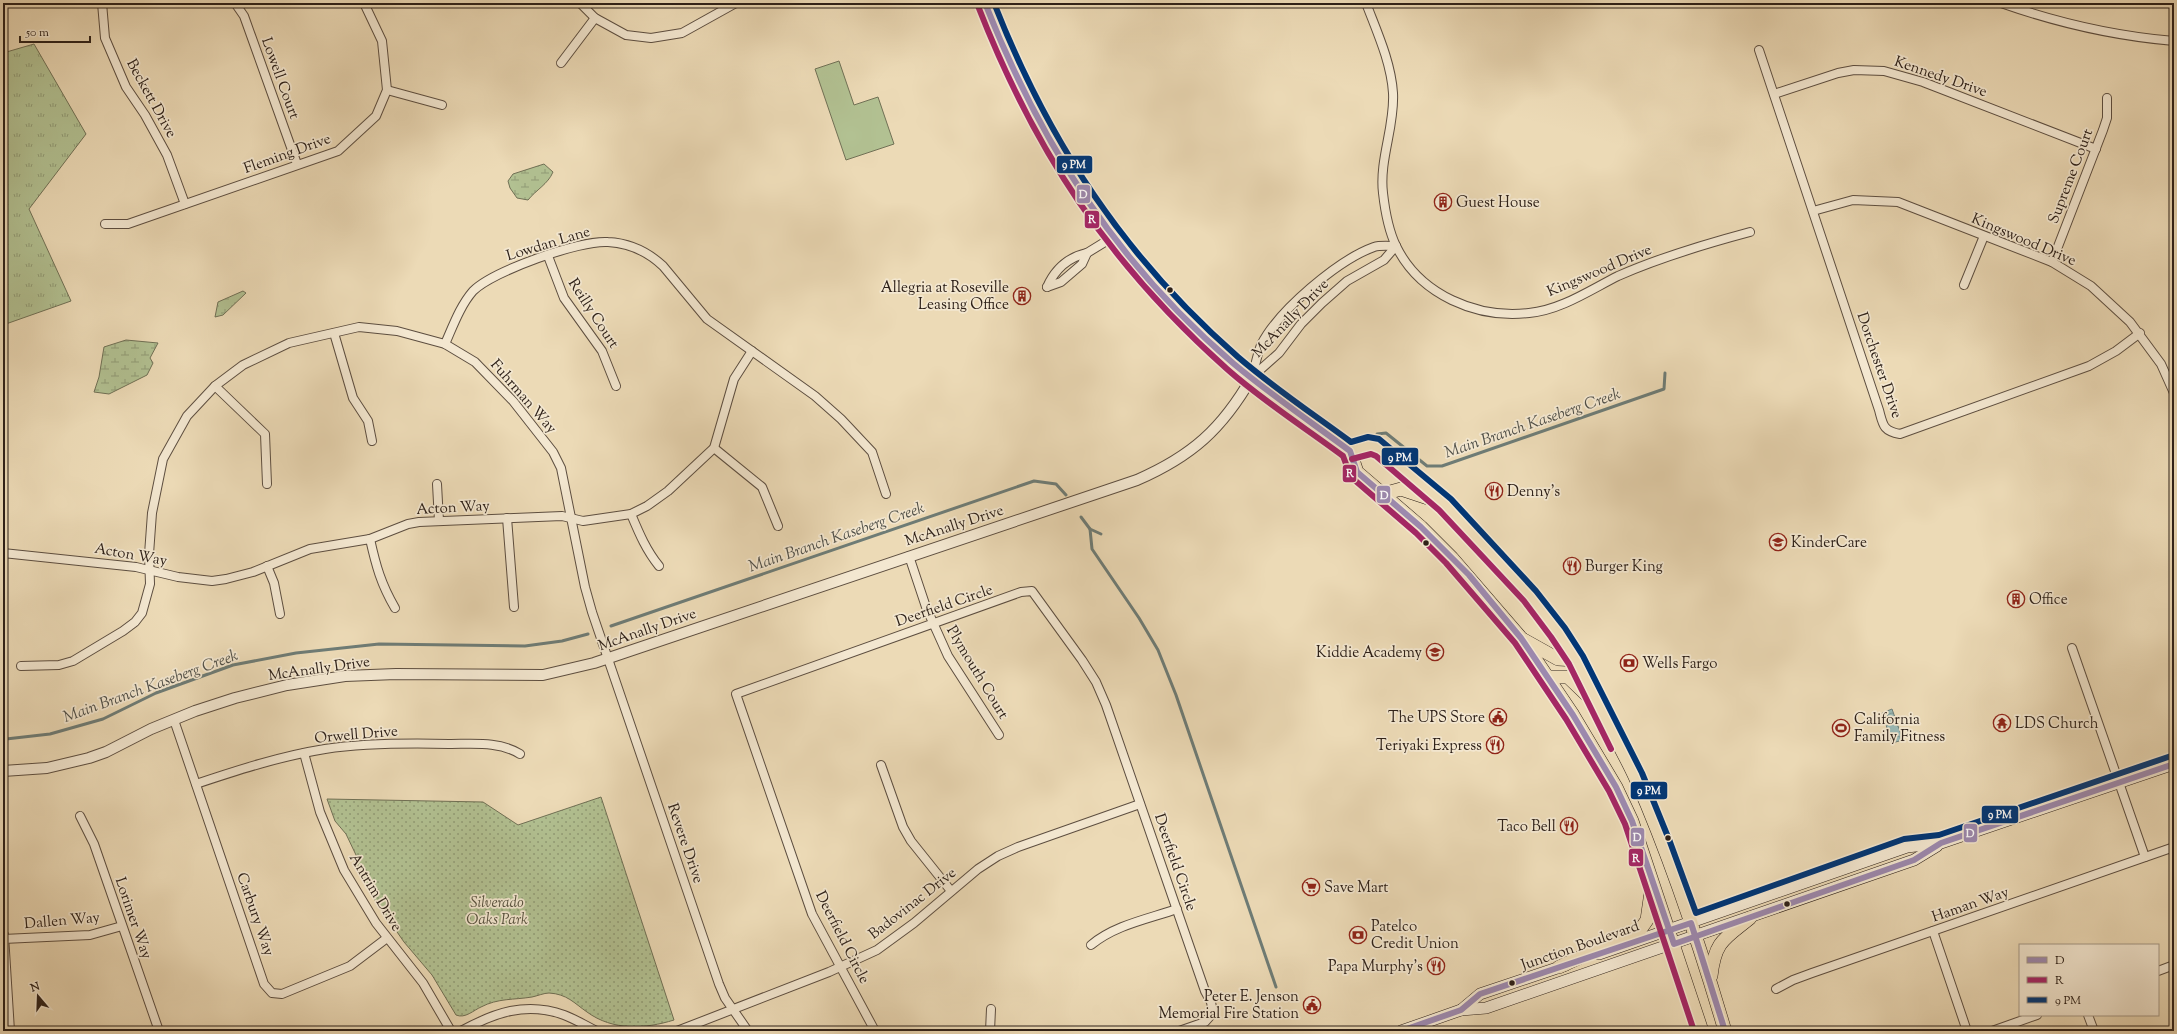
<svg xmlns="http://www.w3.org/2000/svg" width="2177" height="1034" font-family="'Sorts Mill Goudy',serif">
  <defs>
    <pattern id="grass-tufts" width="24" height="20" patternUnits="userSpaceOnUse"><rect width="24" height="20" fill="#b2c192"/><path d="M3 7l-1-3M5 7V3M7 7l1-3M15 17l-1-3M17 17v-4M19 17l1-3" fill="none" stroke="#919c76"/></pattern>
    <pattern id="wetland-marsh" width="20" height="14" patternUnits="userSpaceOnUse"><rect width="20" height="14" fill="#b2c192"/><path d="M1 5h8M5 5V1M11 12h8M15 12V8" fill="none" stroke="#919c76"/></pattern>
    <pattern id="park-dots" width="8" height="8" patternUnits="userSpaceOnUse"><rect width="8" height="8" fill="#b2c192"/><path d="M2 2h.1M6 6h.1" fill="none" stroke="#919c76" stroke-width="1.8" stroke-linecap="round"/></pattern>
    <pattern id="water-waves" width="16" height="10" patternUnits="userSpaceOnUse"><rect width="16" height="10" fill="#9ab9b5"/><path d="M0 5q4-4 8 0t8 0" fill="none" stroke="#7e9692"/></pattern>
  </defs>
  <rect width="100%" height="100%" fill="#ecdab6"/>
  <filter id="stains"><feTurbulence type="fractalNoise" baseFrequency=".005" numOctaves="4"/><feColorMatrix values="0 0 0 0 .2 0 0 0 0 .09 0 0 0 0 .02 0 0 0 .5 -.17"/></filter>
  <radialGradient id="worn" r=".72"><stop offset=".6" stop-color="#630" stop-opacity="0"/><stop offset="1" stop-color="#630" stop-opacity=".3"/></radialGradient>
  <!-- grass -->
  <path fill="url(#grass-tufts)" stroke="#707055" d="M34 44 86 134 29 209 71 301 3 325V53Z"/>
  <!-- wetland -->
  <g fill="url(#wetland-marsh)" stroke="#707055">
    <path d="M544 164 553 172C548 184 536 190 528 200L517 198 510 188 508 181 513 174Z"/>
    <path d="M243 291 246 293 223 315 215 317 218 302Z"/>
    <path d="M126 340 158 343 150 358 153 363 147 375 109 394 94 392 99 377 104 347Z"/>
  </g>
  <!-- park -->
  <path fill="url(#park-dots)" stroke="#707055" d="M601 797 674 1020C645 1029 613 1031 587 1012 574 1003 567 994 549 993 544 993 537 996 532 997 514 1000 498 998 481 1007 474 1010 465 1019 456 1015L432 975 404 942 370 893 359 872 356 855 346 834 335 821 327 799 483 802 518 825Z"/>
  <!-- garden -->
  <path fill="#b2c192" stroke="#707055" d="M839 61 854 105 878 97 894 144 846 160 815 69Z"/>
  <!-- water -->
  <path fill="url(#water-waves)" stroke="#6e7c76" d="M1892 709 1903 740 1892 743 1882 713Z"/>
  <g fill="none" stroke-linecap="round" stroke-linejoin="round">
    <!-- stream -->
    <g stroke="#6e7c76" stroke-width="3">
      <path d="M1377 434 1386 433 1427 466H1442L1664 389 1665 373"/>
      <path d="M1081 517 1090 529 1101 534"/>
      <path d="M1090 529 1092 549 1139 618 1158 650 1176 695 1276 987"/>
      <path d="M611 626 1034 481 1056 484 1066 495"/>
      <path d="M6 739 50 734 103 719 156 693 233 665 296 653 379 644 525 646 562 641 588 634"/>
    </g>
    <defs>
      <g id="minor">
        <path d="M102 3 105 38 126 87 145 115 167 155 185 204"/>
        <path d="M235 3 244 16 297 164"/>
        <path d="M580 3 595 18 626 35 651 38 682 33 736 3"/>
        <path d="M1366 3C1377 32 1391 62 1393 93 1395 126 1379 160 1383 193 1385 211 1388 229 1396 246 1420 295 1477 319 1529 313 1561 310 1590 290 1618 276 1661 257 1705 244 1750 232"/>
        <path d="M2001 3C2058 23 2114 36 2174 41"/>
        <path d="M1759 50 1879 410C1883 425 1883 431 1900 434L2089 366 2116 351 2140 333"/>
        <path d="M561 63 595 18"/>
        <path d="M387 90 442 105"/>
        <path d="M1774 94 1838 73 1854 70 1884 71 1923 82 2096 149"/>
        <path d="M1813 211 1853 200 1898 202 2052 262 2091 286 2130 322 2161 364 2174 393"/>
        <path d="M105 224H128L338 151 376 116 387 90 382 41 364 3"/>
        <path d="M548 256 564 298 602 351 616 386"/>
        <path d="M2052 262 2103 130 2107 118V98"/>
        <path d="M1964 285 1984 236"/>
        <path d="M1047 287 1061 282 1082 264 1087 253 1113 237"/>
        <path d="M1047 287C1055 269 1069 257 1087 253"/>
        <path d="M334 333 353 398 368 421 372 441"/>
        <path d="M445 344C453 326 460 306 473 291 493 271 580 240 608 242 629 243 648 252 663 266L707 319 815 396 841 419 872 452 886 494"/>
        <path d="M1252 377C1255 367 1257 355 1261 345 1278 311 1338 260 1374 247 1380 245 1389 246 1396 246"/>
        <path d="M1252 377 1279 353 1301 324 1322 303 1347 281 1384 260 1396 246"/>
        <path d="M215 386 265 434 267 484"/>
        <path d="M714 448 762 487 778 526"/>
        <path d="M437 484 439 521"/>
        <path d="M631 514C639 533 646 550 659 566"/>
        <path d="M507 518 514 607"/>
        <path d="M370 539C376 566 381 584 395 608"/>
        <path d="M3 553 136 567 178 577 212 581 226 579 253 572 310 549 370 539 408 524 419 522 562 516 583 521 631 514 647 506 668 491 714 448 734 379 752 351"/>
        <path d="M909 556 926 607 948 656 999 735"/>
        <path d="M267 566 274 583 280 614"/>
        <path d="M2072 648 2145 857"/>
        <path d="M21 666 59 665 73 661 123 631 135 622 142 613 150 584 149 554 152 513 163 459 187 416 215 386 243 365 289 343 359 327 397 331 445 344 475 362 513 401 553 452 561 468 585 587 592 612 719 984 725 998 748 1031"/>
        <path d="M174 720 264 984 272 993 282 994 350 966 387 938"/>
        <path d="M304 753 320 812 344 870 376 923 423 983 451 1031"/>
        <path d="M881 765 903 827 911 841 951 891"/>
        <path d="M196 784C238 770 281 756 325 749 366 743 408 743 449 744 474 744 499 741 520 754"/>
        <path d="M80 816 94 844 159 1031"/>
        <path d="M1933 931 1967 1031"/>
        <path d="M3 939 90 935 122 926"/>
        <path d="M1091 945C1115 925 1148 919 1177 909"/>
        <path d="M2158 971 2174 965"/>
        <path d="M1776 989 1793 980 1812 973 2174 847"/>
        <path d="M2088 1015 2094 1031"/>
        <path d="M461 1031C494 1013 526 1001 564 1015 575 1019 586 1026 597 1031"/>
        <path d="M677 1031 829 972 877 950 914 923 978 869 998 856 1018 847 1140 804"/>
        <path d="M875 1031 812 914 736 694 1021 592 1032 591 1082 660 1096 682 1106 705 1205 991 1211 1002 1213 1013 1205 1022 1179 1031"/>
        <path d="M990 1031 991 1009"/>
        <path d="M1992 1031 2037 1015"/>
      </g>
      <g id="tertiary">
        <path d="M3 771 47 768 89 758 106 752 151 729 195 711 235 698 287 685 345 676 396 674 543 675 594 663 1137 480C1192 456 1222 429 1252 377"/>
        <path d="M3 935 9 1031"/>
      </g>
      <g id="secondary">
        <path d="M1599 954 1907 847 1941 843 2174 764"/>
        <path d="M1461 1010 1480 994 1566 965"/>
        <path d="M1401 1031 1461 1010 1486 1008 1914 860 1937 846"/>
      </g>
      <g id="primary">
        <path d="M985 3C1034 141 1122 268 1233 363 1269 394 1311 422 1350 451L1357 472 1421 527 1452 558 1521 638 1573 715 1616 787 1632 821 1702 1031"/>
        <path d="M1350 451 1372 445 1380 449C1446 503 1508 563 1558 632 1576 658 1589 687 1603 715 1614 736 1626 757 1636 779 1672 861 1700 946 1725 1031"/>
        <path d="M1383 494 1401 489 1440 502"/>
        <path d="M1524 640 1558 659 1576 660"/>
        <path d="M1547 677H1568L1592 700"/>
        <path d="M1559 967 1640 930 1647 920 1652 885"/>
        <path d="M1711 976C1715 941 1724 939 1750 918"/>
      </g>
    </defs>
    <!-- minor casing -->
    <use href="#minor" stroke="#5d4e40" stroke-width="10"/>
    <!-- tertiary casing -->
    <use href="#tertiary" stroke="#5d4e40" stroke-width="12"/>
    <!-- secondary casing -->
    <use href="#secondary" stroke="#2d2018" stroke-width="12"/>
    <!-- primary casing -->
    <use href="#primary" stroke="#2d2018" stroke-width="14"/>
    <!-- minor -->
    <use href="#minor" stroke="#f3e7d0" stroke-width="8"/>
    <!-- tertiary -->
    <use href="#tertiary" stroke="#f3e7d0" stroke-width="10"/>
    <!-- secondary -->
    <use href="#secondary" stroke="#f3e7d0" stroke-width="11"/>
    <!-- primary -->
    <use href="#primary" stroke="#ecdab6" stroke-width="13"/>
    <defs>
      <g id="bus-1">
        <path d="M985 3C1041 145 1117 264 1234 364 1271 395 1311 422 1350 451L1357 472 1421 527 1469 575 1521 638 1573 715 1616 787 1632 821 1674 944 1914 860 1941 843 2174 764"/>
        <path d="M1401 1031 1461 1010 1480 994 1691 923 1725 1031"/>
      </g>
      <g id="bus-2">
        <path d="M978 6C1035 152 1109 264 1227 369 1263 401 1304 427 1343 456L1351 477 1416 533 1446 563 1515 643 1566 719 1609 791 1625 824 1694 1031"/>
        <path d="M1352 459 1371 454 1376 456 1439 510 1524 601 1551 637 1569 664 1611 749"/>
      </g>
      <path id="bus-3" d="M994 3C1049 143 1124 257 1238 357 1274 388 1313 414 1351 442L1368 437 1379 439 1451 499 1536 591 1565 628 1583 656 1642 773 1670 842 1696 913 1904 839 1939 835 2171 756"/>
    </defs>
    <!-- bus-1 casing -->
    <use href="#bus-1" stroke="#f3e7d0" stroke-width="9"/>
    <!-- bus-2 casing -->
    <use href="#bus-2" stroke="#f3e7d0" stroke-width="9"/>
    <!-- bus-3 casing -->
    <use href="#bus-3" stroke="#f3e7d0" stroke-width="9"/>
    <!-- bus-1 -->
    <use href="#bus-1" stroke="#9c89ae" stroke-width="6"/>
    <!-- bus-2 -->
    <use href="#bus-2" stroke="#a42764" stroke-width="6"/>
    <!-- bus-3 -->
    <use href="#bus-3" stroke="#003676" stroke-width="6"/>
  </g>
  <!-- icons -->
  <defs>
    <symbol id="building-ring" viewBox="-11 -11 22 22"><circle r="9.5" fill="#f3e7d0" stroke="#8f2418" stroke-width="1.5"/><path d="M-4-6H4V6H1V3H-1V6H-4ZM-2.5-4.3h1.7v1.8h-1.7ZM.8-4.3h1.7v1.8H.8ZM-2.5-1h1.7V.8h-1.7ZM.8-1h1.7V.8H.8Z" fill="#8f2418"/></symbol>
    <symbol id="restaurant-ring" viewBox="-11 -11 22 22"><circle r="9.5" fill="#f3e7d0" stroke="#8f2418" stroke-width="1.5"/><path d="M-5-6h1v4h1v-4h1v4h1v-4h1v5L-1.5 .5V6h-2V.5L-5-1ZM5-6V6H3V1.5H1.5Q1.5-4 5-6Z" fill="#8f2418"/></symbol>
    <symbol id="school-ring" viewBox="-11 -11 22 22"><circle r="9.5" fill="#f3e7d0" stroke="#8f2418" stroke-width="1.5"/><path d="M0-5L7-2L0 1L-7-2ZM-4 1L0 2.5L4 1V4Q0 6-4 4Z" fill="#8f2418"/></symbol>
    <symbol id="bank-ring" viewBox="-11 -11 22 22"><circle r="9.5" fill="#f3e7d0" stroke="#8f2418" stroke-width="1.5"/><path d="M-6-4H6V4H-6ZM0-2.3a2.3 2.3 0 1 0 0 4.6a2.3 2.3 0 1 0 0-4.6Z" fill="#8f2418"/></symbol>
    <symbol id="civic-ring" viewBox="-11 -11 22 22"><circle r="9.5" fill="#f3e7d0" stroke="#8f2418" stroke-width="1.5"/><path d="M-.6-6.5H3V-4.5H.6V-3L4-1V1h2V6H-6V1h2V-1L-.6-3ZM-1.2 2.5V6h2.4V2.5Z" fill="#8f2418"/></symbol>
    <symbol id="temple-ring" viewBox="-11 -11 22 22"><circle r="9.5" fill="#f3e7d0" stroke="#8f2418" stroke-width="1.5"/><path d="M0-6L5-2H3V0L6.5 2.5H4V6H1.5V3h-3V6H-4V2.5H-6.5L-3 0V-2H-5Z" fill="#8f2418"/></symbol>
    <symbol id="stadium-ring" viewBox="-11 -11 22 22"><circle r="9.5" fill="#f3e7d0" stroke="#8f2418" stroke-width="1.5"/><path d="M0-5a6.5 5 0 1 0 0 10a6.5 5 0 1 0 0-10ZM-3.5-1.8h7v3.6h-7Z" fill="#8f2418"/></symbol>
    <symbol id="supermarket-ring" viewBox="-11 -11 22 22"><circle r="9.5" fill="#f3e7d0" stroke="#8f2418" stroke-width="1.5"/><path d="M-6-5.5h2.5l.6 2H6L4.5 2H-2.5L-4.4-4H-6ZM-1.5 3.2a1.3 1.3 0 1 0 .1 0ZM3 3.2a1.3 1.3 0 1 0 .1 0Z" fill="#8f2418"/></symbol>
  </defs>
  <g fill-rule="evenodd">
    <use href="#building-ring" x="1433" y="192" width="20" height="20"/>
    <use href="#building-ring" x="1012" y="286" width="20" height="20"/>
    <use href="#restaurant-ring" x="1484" y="481" width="20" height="20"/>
    <use href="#school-ring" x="1768" y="532" width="20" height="20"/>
    <use href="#restaurant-ring" x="1562" y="556" width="20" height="20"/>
    <use href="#building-ring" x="2006" y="589" width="20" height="20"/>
    <use href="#school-ring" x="1425" y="642" width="20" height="20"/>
    <use href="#bank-ring" x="1619" y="653" width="20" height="20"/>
    <use href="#civic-ring" x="1488" y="707" width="20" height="20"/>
    <use href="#temple-ring" x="1992" y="713" width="20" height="20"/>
    <use href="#stadium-ring" x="1831" y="718" width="20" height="20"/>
    <use href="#restaurant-ring" x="1485" y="735" width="20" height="20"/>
    <use href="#restaurant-ring" x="1559" y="816" width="20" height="20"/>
    <use href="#supermarket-ring" x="1301" y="877" width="20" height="20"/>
    <use href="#bank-ring" x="1348" y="925" width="20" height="20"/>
    <use href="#restaurant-ring" x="1426" y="956" width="20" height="20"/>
    <use href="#civic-ring" x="1302" y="995" width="20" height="20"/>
  </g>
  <!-- markers -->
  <g fill="#2d2018" stroke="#f3e7d0" stroke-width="1.5">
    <circle cx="1170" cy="290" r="3.5"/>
    <circle cx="1426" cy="543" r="3.5"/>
    <circle cx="1668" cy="838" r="3.5"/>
    <circle cx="1787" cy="904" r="3.5"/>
    <circle cx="1512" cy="983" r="3.5"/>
  </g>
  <g text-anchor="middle" stroke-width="3.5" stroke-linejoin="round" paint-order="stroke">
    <!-- street labels -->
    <g font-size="15" fill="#2d2018" stroke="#f3e7d0">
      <text transform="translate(1941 76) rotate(19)" y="5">Kennedy Drive</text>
      <text transform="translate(281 78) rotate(70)" y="5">Lowell Court</text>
      <text transform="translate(152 98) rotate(61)" y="5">Beckett Drive</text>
      <text transform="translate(287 153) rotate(-20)" y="5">Fleming Drive</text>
      <text transform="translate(2070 176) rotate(-69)" y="5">Supreme Court</text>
      <text transform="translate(2024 239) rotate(23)" y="5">Kingswood Drive</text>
      <text transform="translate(548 243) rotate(-17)" y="5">Lowdan Lane</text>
      <text transform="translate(1599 270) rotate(-23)" y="5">Kingswood Drive</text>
      <text transform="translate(594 313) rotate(57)" y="5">Reilly Court</text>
      <text transform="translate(1290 318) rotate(-46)" y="5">McAnally Drive</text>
      <text transform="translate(1880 365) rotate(71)" y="5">Dorchester Drive</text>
      <text transform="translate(524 396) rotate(49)" y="5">Fuhrman Way</text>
      <text transform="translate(453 507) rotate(-3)" y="5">Acton Way</text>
      <text transform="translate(954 525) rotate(-18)" y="5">McAnally Drive</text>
      <text transform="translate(131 554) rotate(10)" y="5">Acton Way</text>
      <text transform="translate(944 605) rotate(-19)" y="5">Deerfield Circle</text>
      <text transform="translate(647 629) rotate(-19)" y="5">McAnally Drive</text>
      <text transform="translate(319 668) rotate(-8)" y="5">McAnally Drive</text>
      <text transform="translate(978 672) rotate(59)" y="5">Plymouth Court</text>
      <text transform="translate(356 734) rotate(-5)" y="5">Orwell Drive</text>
      <text transform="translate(686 843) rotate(71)" y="5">Revere Drive</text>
      <text transform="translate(1176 862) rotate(71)" y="5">Deerfield Circle</text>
      <text transform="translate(376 892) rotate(59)" y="5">Antrim Drive</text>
      <text transform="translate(912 903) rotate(-38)" y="5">Badovinac Drive</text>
      <text transform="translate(1970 904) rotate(-19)" y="5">Haman Way</text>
      <text transform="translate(256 914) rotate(71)" y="5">Carbury Way</text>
      <text transform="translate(134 918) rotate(71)" y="5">Lorimer Way</text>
      <text transform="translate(62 920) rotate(-5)" y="5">Dallen Way</text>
      <text transform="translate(843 937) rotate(63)" y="5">Deerfield Circle</text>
      <text transform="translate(1580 945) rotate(-19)" y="5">Junction Boulevard</text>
    </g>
    <!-- poi labels -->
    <g font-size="15" fill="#2d2018" stroke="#f3e7d0" text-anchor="start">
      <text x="1456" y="207">Guest House</text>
      <text x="1009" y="292" text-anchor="end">Allegria at Roseville<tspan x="1009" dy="17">Leasing Office</tspan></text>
      <text x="1507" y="496">Denny's</text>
      <text x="1791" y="547">KinderCare</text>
      <text x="1585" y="571">Burger King</text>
      <text x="2029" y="604">Office</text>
      <text x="1422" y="657" text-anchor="end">Kiddie Academy</text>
      <text x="1642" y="668">Wells Fargo</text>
      <text x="1485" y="722" text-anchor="end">The UPS Store</text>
      <text x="1854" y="724">California<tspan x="1854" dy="17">Family Fitness</tspan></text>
      <text x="2015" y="728">LDS Church</text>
      <text x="1482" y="750" text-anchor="end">Teriyaki Express</text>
      <text x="1556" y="831" text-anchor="end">Taco Bell</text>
      <text x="1324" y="892">Save Mart</text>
      <text x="1371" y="931">Patelco<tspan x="1371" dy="17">Credit Union</tspan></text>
      <text x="1423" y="971" text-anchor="end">Papa Murphy's</text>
      <text x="1299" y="1001" text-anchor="end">Peter E. Jenson<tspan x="1299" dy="17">Memorial Fire Station</tspan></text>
    </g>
    <!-- park labels -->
    <g font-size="15" font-style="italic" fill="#55503d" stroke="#f3e7d0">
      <text x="497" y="907">Silverado<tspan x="497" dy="17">Oaks Park</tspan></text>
    </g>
    <!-- water labels -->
    <g font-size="16" font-style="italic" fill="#4e4e47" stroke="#f3e7d0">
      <text transform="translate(1532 422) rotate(-19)" y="6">Main Branch Kaseberg Creek</text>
      <text transform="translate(836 536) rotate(-19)" y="6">Main Branch Kaseberg Creek</text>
      <text transform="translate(150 685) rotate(-20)" y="6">Main Branch Kaseberg Creek</text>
    </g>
  </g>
  <g stroke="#f3e7d0" stroke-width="1.5">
    <rect x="1056" y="155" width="37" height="19" rx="4" fill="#003676"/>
    <rect x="1076" y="184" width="15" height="20" rx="4" fill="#9c89ae"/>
    <rect x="1084" y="210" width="16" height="19" rx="4" fill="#a42764"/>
    <rect x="1381" y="447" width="38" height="19" rx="4" fill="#003676"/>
    <rect x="1342" y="464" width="15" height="19" rx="4" fill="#a42764"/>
    <rect x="1376" y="485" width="15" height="19" rx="4" fill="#9c89ae"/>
    <rect x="1630" y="781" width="38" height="19" rx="4" fill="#003676"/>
    <rect x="1981" y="805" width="38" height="19" rx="4" fill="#003676"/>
    <rect x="1963" y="823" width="15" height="20" rx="4" fill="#9c89ae"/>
    <rect x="1630" y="827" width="15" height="20" rx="4" fill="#9c89ae"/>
    <rect x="1628" y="848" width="16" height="19" rx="4" fill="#a42764"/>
  </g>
  <g font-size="11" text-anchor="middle" font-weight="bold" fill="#fff">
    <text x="1074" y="168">9 PM</text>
    <text x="1083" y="198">D</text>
    <text x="1092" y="223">R</text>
    <text x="1400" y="461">9 PM</text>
    <text x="1350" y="477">R</text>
    <text x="1384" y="499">D</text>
    <text x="1649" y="794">9 PM</text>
    <text x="2000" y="818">9 PM</text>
    <text x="1970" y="837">D</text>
    <text x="1637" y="841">D</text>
    <text x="1636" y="862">R</text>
  </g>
  <!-- margin -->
  <rect width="2177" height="1034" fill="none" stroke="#ecdab6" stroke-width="16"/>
  <rect x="4" y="4" width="2169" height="1026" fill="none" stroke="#2d2018" stroke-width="2"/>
  <rect x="8" y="8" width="2161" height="1018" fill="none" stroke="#2d2018"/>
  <!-- legend -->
  <rect x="2019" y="944" width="140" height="72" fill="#f3e7d0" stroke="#a49786"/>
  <rect x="2027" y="957" width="20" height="6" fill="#9c89ae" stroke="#a49786"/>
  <text x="2055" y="964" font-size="12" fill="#2d2018">D</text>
  <rect x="2027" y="977" width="20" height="6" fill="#a42764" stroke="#a49786"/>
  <text x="2055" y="984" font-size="12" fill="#2d2018">R</text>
  <rect x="2027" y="997" width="20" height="6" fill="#003676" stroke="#a49786"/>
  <text x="2055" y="1004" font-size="12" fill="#2d2018">9 PM</text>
  <!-- north arrow -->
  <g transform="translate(38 996) rotate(341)" stroke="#f3e7d0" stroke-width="3" paint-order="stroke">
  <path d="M0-3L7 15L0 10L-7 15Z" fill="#2d2018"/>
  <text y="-6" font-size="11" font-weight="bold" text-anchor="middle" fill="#2d2018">N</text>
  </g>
  <!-- scale -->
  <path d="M20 36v6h70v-6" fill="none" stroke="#2d2018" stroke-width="2"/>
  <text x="26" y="36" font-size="12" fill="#2d2018" stroke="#f3e7d0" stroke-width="3" paint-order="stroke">50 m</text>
  <rect width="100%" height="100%" filter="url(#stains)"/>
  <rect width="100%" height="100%" fill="url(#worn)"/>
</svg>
